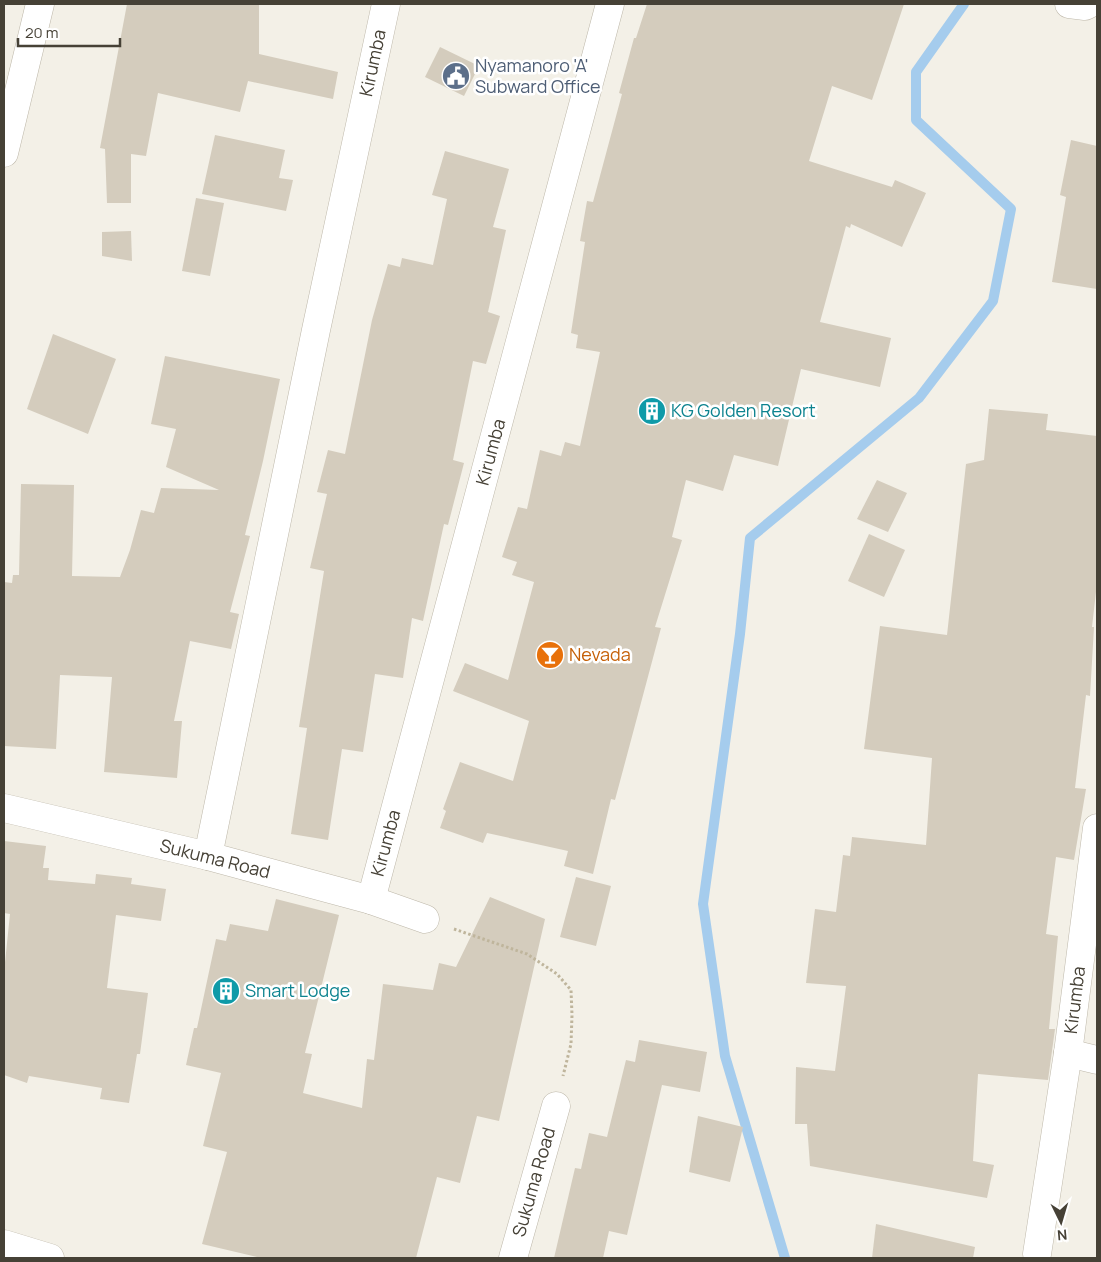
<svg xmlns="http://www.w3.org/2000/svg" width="1101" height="1262" font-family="Manrope,sans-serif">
  <rect width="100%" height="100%" fill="#f3f0e7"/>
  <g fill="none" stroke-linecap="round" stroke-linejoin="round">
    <!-- stream -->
    <path stroke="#a5cced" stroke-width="10" d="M785 1258 725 1056 703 904 740 634 750 538 919 398 993 301 1011 209 916 120V72L964 4"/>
  </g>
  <!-- building -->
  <g fill="#d4ccbd">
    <path d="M127 4H259V54L338 72 333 99 248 81 240 112 158 93 146 156 131 154V203H107L105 149 100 148Z"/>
    <path d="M647 4H904L872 100 832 86 809 161 892 187 895 180 926 193 902 247 851 224 850 228 846 226 820 322 891 338 880 387 801 369 778 466 734 455 723 491 686 480 672 537 682 540 655 627 661 628 615 800 611 799 593 874 564 866 568 851 487 833 483 843 440 828 446 811 443 809 460 762 513 781 529 721 453 691 465 663 508 680 534 582 512 575 517 562 502 557 518 507 527 509 540 450 561 456 565 442 580 446 600 352 576 348 578 335 571 333 585 242 580 241 587 201 593 202 622 94 619 93 634 38H636Z"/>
    <path d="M440 47 479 66 464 96 425 77Z"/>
    <path d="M215 135 285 150 279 178 293 180 286 211 202 194Z"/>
    <path d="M1071 140 1097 146V289L1052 282 1066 197 1060 195Z"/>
    <path d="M445 151 509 169 493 227 506 230 488 312 500 316 486 364 473 361 453 460 464 463 448 525 444 524 423 621 412 618 403 678 375 674 363 752 342 749 328 840 291 834 307 728 299 727 324 571 310 568 327 494 317 492 328 450 345 454 372 320 388 264 400 267 402 258 433 265 447 199 432 195Z"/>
    <path d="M196 198 224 203 210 276 182 271Z"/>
    <path d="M131 231 132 261 102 256V232Z"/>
    <path d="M53 334 116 359 88 434 27 409Z"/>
    <path d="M165 356 280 379 263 461 245 535 250 536 230 612 239 614 231 649 190 641 174 721H182L177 778 104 772 112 677 60 675 56 749 4 746V582L12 583 13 575H19L21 484 74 485 72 576 120 577 130 550 141 510 154 513 161 488 219 490 166 467 176 429 151 424Z"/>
    <path d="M989 409 1048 414 1046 430 1097 436V583L1092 627H1094L1090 696 1086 695 1075 788 1086 789 1074 860 1056 857 1046 934 1058 936 1049 1029H1055L1048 1080 978 1074 973 1161 994 1165 987 1198 810 1166 807 1124H795L796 1067 835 1071 846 986 806 983 815 909 836 912 843 855 850 856 852 837 926 845 932 758 864 749 880 626 947 635 966 464 984 460Z"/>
    <path d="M877 480 907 493 888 532 857 519Z"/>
    <path d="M869 534 905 550 884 597 848 581Z"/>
    <path d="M4 841 46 846 43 868H49L48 880 95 884 96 874 132 878 131 884 166 889 161 921 116 915 107 988 148 993 140 1054H137L129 1103 100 1099 102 1088 29 1076 27 1083 4 1075V972L10 914 4 913Z"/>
    <path d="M576 877 611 886 596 946 560 937Z"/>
    <path d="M490 897 545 919 499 1121 477 1116 460 1183 437 1177 416 1258H261L202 1244 227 1152 203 1146 221 1073 186 1065 194 1028H197L216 939 226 941 230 924 268 931 276 899 339 915 305 1053 312 1054 303 1093 362 1108 367 1059 374 1060 383 984 433 990 439 963 456 967Z"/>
    <path d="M639 1040 707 1052 700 1092 662 1085 627 1235 609 1231 603 1258H554L575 1168 581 1169 589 1133 607 1137 626 1060 635 1062Z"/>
    <path d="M698 1116 743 1127 730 1182 689 1172Z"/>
    <path d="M876 1224 975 1247 973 1258H872Z"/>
  </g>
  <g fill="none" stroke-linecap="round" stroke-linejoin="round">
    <defs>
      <g id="minor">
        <path d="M1069 4 1085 6 1089 4"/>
        <path d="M4 153 40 4"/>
        <path d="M4 808 208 856 371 900 425 919"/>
        <path d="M208 856 316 330 386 4"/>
        <path d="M371 900 610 4"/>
        <path d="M1068 1053 1097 1060"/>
        <path d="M4 1244 50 1258"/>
        <path d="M1037 1254 1068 1053 1097 828"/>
        <path d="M513 1258 556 1106"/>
      </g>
    </defs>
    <!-- minor casing -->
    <use href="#minor" stroke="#beb8aa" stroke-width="29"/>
    <!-- path -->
    <path stroke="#bfb59c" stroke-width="3" stroke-dasharray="2.5 2.5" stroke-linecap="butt" d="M454 929 527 954 557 974 571 990 572 1015 571 1044 563 1076"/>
    <!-- minor -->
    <use href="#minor" stroke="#fff" stroke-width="28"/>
  </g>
  <!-- icons -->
  <defs>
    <symbol id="civic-disc" viewBox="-11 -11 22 22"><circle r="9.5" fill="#5c6f8a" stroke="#fff"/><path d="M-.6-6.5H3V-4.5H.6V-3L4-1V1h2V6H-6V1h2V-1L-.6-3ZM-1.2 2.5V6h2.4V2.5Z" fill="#fff"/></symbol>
    <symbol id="building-disc" viewBox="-11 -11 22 22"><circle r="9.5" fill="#0f9aa8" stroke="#fff"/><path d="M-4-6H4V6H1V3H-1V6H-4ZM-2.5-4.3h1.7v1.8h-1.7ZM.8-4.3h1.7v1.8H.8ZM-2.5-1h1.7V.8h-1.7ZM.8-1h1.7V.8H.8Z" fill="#fff"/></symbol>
    <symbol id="bar-disc" viewBox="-11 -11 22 22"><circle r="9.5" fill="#e8710a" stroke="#fff"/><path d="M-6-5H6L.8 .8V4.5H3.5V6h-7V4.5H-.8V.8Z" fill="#fff"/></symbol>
  </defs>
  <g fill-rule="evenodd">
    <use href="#civic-disc" x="440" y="60" width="32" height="32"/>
    <use href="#building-disc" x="636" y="395" width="32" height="32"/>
    <use href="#bar-disc" x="534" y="639" width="32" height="32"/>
    <use href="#building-disc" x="210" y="975" width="32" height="32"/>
  </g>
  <g text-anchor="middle" stroke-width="5" stroke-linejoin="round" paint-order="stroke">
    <!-- street labels -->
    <g font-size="18" fill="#464136" stroke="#fff">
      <text transform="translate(373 63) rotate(-78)" y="6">Kirumba</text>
      <text transform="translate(491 452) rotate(-75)" y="6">Kirumba</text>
      <text transform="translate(386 843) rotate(-75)" y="6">Kirumba</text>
      <text transform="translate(215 859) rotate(14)" y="6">Sukuma Road</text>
      <text transform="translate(1075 1000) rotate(-83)" y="6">Kirumba</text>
      <text transform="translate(534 1182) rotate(-74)" y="6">Sukuma Road</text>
    </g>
    <!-- service labels -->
    <g font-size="18" fill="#4e5e75" stroke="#fff" text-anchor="start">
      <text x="475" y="72">Nyamanoro 'A'<tspan x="475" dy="21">Subward Office</tspan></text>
    </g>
    <!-- culture labels -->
    <g font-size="18" fill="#0d838f" stroke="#fff" text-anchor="start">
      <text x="671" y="417">KG Golden Resort</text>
      <text x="245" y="997">Smart Lodge</text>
    </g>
    <!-- food labels -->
    <g font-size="18" fill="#c56008" stroke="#fff" text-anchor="start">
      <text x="569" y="661">Nevada</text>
    </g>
  </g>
  <!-- border -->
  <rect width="1101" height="1262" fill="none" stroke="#464136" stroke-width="10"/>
  <!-- north arrow -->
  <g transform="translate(1061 1222) rotate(175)" stroke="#ffffff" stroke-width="4" paint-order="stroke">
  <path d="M0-4L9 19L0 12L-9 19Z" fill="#464136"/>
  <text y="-8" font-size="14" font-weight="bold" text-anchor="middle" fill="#464136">N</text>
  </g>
  <!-- scale -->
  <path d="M18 38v8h102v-8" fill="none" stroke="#464136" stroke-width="2.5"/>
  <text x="25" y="38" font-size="15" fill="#464136" stroke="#ffffff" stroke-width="4" paint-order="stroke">20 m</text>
</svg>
